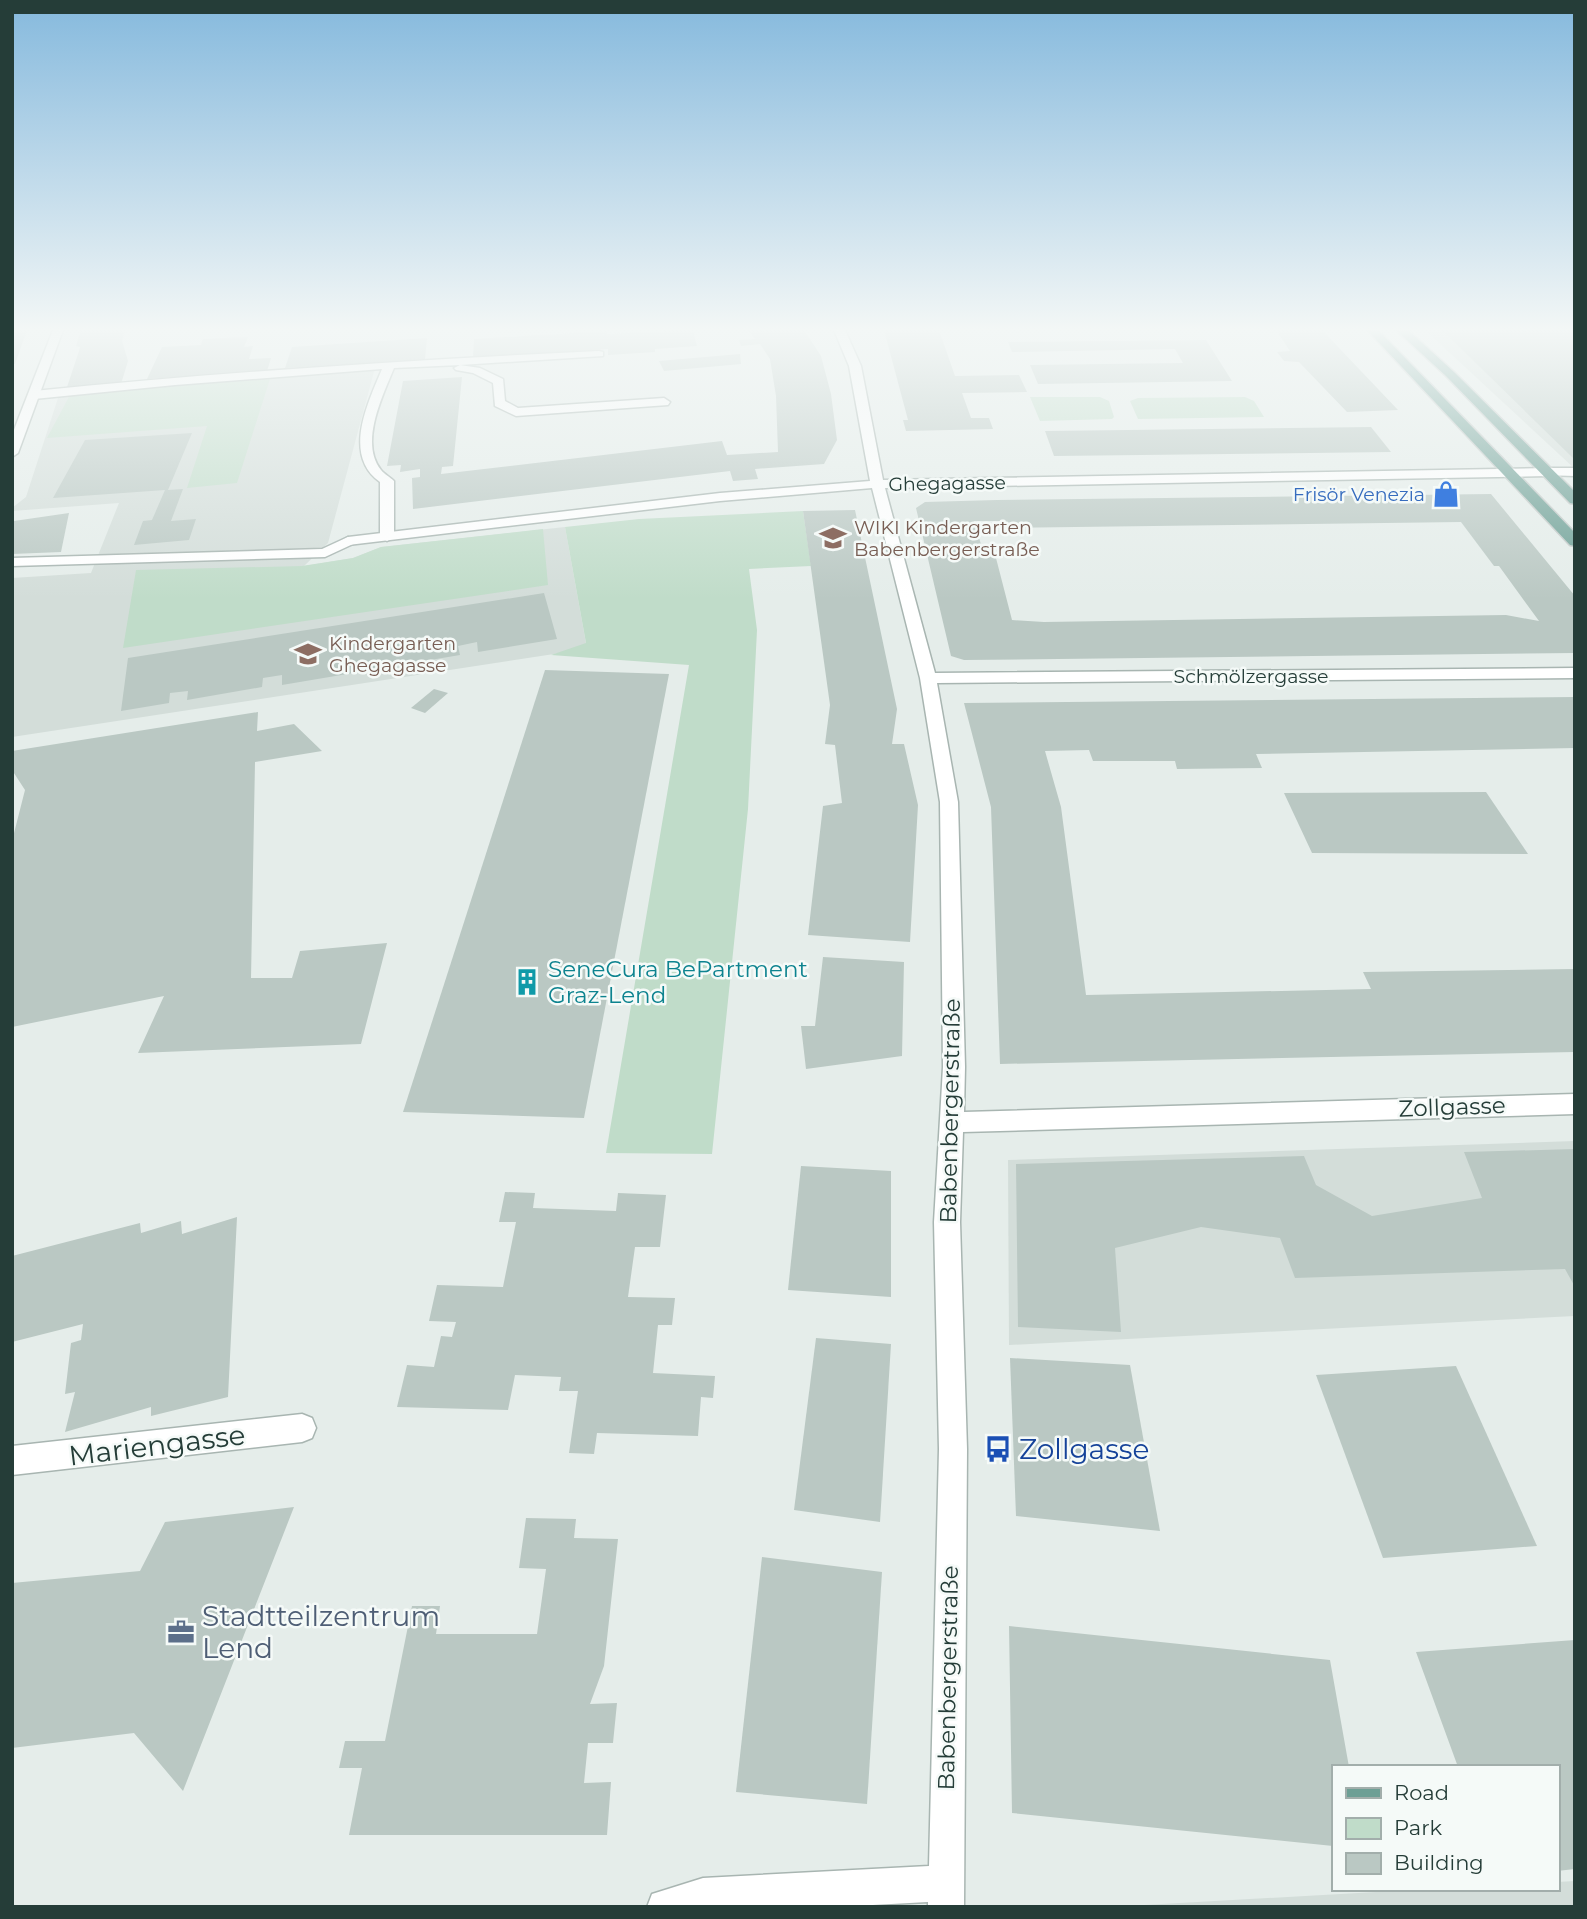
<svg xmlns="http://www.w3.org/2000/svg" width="1587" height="1919" font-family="Montserrat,sans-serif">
  <rect width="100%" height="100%" fill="#e5edea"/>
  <!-- built -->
  <g fill="#d3ddd9">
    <path d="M1425 330H1575V469Z"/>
    <path d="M375 368 328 543 304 566 353 558 381 547 565 527 587 649 12 737V578L91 573 119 503 12 511V508L26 497 59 395Z"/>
    <path d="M1575 1141V1316L1009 1345 1008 1160Z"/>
    <path d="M1575 1881V1907H1109L1429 1889H1557V1882Z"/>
  </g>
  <!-- green -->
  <g fill="#c0dcc9">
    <path d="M270 379 237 483 187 488 207 426 47 438 71 393Z"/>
    <path d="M1100 397 1109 401 1114 417 1112 419 1040 421 1030 397Z"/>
    <path d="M1245 397 1254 401 1264 417 1138 419 1130 401 1138 398Z"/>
    <path d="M803 511 811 566 749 569 757 630 748 809 712 1154 606 1153 689 665 551 655 586 643 565 527 639 519Z"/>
    <path d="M543 529 548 585 123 648 136 570 302 566 353 558 381 547Z"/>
  </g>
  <!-- building -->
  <g fill="#bac8c3" fill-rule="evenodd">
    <path d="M12 330H27L15 364H12Z"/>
    <path d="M81 330H125L122 341 128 361 121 384 66 390 79 351 80 347 76 346Z"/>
    <path d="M693 330 697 346 655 349V352L608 355V349L473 357 474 339 607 331V334Z"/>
    <path d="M748 330H804L821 356 831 394 837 440 824 464 755 469 758 479 733 481 730 471 413 509 412 478 420 477V469L400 472 401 465 387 466 403 381 462 377 453 466 442 467 441 474 722 441 727 455 778 452 776 396 770 359 760 344 741 346 739 340 755 339Z"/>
    <path d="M884 330H939L955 376 1019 375 1027 392 962 393 971 418H989L993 429 906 431 903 420H908Z"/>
    <path d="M1276 330H1322L1398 410 1347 412 1299 362 1284 361 1277 352 1290 351Z"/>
    <path d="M1442 330H1575V460Z"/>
    <path d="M248 337 244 347 253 346 249 359 271 358 267 371 147 379 162 347 201 345 203 339Z"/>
    <path d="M427 338 425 359 285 368 292 347Z"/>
    <path d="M1206 340 1232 381 1038 384 1030 365 1183 363 1175 349 1012 352 1008 342Z"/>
    <path d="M740 354 741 364 664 371 659 361Z"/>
    <path d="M1371 427 1391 452 1054 456 1045 431Z"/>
    <path d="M192 433 168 490 183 489 171 521 196 519 189 540 134 545 143 521 152 520 165 490 53 498 85 440Z"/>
    <path d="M1491 494 1575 596V653L964 660 951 656 916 508 925 502 997 500ZM974 521H1003L1005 528 1461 522 1494 566H1499L1539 621 1506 615 1044 622 1012 620 996 558 983 551Z"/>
    <path d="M855 510 897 709 892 744H904L918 805 910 942 808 935 823 806 842 803 835 745 825 744 830 705 803 511Z"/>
    <path d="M69 513 61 552 12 554 14 521Z"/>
    <path d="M544 593 557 639 478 652 477 642 458 646 460 655 282 685V675L263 678 262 687 187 700 188 691 170 693 169 703 121 711 128 658Z"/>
    <path d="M545 670 669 674 584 1118 403 1112Z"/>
    <path d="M434 689 448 693 425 713 411 708Z"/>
    <path d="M1575 697V748L1256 754 1262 768 1177 769 1175 761H1093L1089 750 1045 751 1061 807 1086 995 1371 989 1363 972 1575 969V1052L1000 1064 991 807 964 703Z"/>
    <path d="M258 712 257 731 294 724 322 751 255 762 251 978H292L300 951 387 943 361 1044 138 1053 164 996 12 1027V841L25 790 12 770V751Z"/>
    <path d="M1486 792 1528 854 1312 853 1284 793Z"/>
    <path d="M823 957 904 962 902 1056 806 1069 801 1026H815Z"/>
    <path d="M1575 1149V1287L1565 1269 1295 1278 1280 1238 1201 1227 1115 1248 1121 1332 1018 1327 1016 1164 1304 1156 1316 1185 1372 1216 1482 1198 1464 1152Z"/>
    <path d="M801 1166 891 1171V1297L788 1290Z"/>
    <path d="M505 1192 535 1193 533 1208 616 1211 618 1193 666 1195 660 1247H635L628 1297 675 1298 672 1325H658L653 1373 715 1376 713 1398 701 1397 698 1436 597 1433 594 1454 569 1453 578 1391H559L561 1377 515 1375 508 1410 397 1407 407 1365 434 1367 441 1336 452 1337 456 1322 429 1321 437 1285 503 1287 516 1222H499Z"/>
    <path d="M237 1217 228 1397 151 1416V1407L65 1432 75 1392 65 1394 71 1343 81 1340 83 1324 12 1342V1256L140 1223 141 1233 181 1221 182 1234Z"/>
    <path d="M816 1338 891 1344 880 1522 794 1510Z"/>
    <path d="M1010 1358 1130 1365 1160 1531 1016 1516Z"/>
    <path d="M1456 1366 1537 1546 1383 1558 1316 1375Z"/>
    <path d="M294 1507 183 1791 134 1733 12 1748V1583L140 1571 165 1522Z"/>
    <path d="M526 1518 576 1519 574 1538 618 1539 604 1666 590 1704 617 1703 613 1743H588L584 1783 611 1782 607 1835H349L362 1768H339L345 1741H385L412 1606H440L436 1634H537L546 1569 519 1568Z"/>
    <path d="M762 1557 882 1572 867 1804 736 1792Z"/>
    <path d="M1009 1626 1330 1660 1349 1767H1333V1846L1012 1813Z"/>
    <path d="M1575 1640V1869L1557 1871V1767H1458L1416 1652Z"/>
  </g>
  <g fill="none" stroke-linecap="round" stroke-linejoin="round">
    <defs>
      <g id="service">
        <path d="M599 351 603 352V356L460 365 480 368 503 379 505 401 518 408 664 398 670 402 668 405 516 416 495 406 493 383 473 373 456 370 454 368 460 365 394 368C383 395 359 443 381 470 384 474 390 477 394 481V537L387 541 380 537V482C342 455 368 403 382 369L175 385 34 399 28 395 34 391C222 372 410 360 599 351Z"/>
        <path d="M1548 468H1575V476L1543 475 1541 472Z"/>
        <path d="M348 537 355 541 353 544 325 557 12 566V558L322 549Z"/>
        <path d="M302 1414 312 1418 316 1428 312 1438 302 1442 12 1475V1446Z"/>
      </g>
      <path id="minor" d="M834 330H845L861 366 883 480 1548 468 1555 472 1548 476 885 488 935 673 1575 668V678L937 683 958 802 965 1067 964 1112 1575 1094V1114L963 1132 960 1222 967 1449 964 1907H928V1902L836 1907H647L652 1894 703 1878 929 1866 939 1449 934 1222 943 1067 940 802 920 678 872 488 720 501 348 545 341 541 348 537 720 493 870 481 849 366Z"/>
      <path id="tertiary" d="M53 330H63L18 453 12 457V435Z"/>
      <g id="primary">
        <path d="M1367 330H1378L1575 533V546L1570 545Z"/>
        <path d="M1396 330H1408L1454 372 1575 492V504L1570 503 1446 376Z"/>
      </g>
    </defs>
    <!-- service casing -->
    <use href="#service" stroke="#a8b5b1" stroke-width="3"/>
    <!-- minor casing -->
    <use href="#minor" stroke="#a8b5b1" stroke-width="3"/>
    <!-- tertiary casing -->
    <use href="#tertiary" stroke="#a8b5b1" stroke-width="3"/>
    <!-- primary casing -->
    <use href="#primary" stroke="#c2c9c7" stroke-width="3"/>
    <!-- service -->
    <use href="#service" fill="#fff" fill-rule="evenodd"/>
    <!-- minor -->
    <use href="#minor" fill="#fff" fill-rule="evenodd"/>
    <!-- tertiary -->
    <use href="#tertiary" fill="#fff" fill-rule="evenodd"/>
    <!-- primary -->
    <use href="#primary" fill="#6d9f95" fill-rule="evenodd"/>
  </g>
  <!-- sky -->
  <linearGradient id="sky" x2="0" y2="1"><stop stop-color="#85b9dd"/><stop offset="0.55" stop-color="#f3f7f6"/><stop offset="1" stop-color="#f3f7f6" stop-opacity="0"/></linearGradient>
  <rect width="1587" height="599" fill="url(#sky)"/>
  <!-- icons -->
  <defs>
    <symbol id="shop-bare" viewBox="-9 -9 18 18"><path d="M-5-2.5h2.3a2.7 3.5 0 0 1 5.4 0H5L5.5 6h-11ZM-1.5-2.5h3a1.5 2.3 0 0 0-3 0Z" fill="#3f7fe0" stroke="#f5faf8" stroke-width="2.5" paint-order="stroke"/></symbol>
    <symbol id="school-bare" viewBox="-9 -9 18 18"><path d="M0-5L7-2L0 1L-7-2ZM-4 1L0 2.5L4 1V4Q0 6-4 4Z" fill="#8d6e63" stroke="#f5faf8" stroke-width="2.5" paint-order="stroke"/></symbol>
    <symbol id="building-bare" viewBox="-9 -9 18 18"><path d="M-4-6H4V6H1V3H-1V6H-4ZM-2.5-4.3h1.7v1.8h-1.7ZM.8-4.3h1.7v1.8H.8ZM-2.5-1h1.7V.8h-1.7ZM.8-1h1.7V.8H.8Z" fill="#0f9aa8" stroke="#f5faf8" stroke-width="2.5" paint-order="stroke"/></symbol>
    <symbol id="bus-bare" viewBox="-9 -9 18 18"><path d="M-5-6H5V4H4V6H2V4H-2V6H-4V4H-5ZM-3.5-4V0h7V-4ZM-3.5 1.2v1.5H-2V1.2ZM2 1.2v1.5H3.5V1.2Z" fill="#1a4fb4" stroke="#f5faf8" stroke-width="2.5" paint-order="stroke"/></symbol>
    <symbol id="office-bare" viewBox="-9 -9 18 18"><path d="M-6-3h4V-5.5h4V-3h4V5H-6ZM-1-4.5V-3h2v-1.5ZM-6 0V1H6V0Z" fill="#5c6f8a" stroke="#f5faf8" stroke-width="2.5" paint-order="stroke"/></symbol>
  </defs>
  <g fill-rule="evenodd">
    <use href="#shop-bare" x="1427" y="475" width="38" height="38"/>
    <use href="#school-bare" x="814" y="519" width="38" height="38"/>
    <use href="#school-bare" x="289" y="635" width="38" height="38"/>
    <use href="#building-bare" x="508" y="963" width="38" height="38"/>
    <use href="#bus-bare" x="979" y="1430" width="38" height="38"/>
    <use href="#office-bare" x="162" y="1613" width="38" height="38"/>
  </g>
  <g text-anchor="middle" stroke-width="5" stroke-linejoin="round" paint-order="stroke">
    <!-- far-street labels -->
    <g font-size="19" fill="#253d38" stroke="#f5faf8">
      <text transform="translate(947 483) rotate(-1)" y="7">Ghegagasse</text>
      <text x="1251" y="683">Schmölzergasse</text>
    </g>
    <!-- far-shop labels -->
    <g font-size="19" fill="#366cbe" stroke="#f5faf8" text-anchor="end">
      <text x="1425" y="501">Frisör Venezia</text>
    </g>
    <!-- far-education labels -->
    <g font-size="19" fill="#785e54" stroke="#f5faf8" text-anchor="start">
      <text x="854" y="534">WIKI Kindergarten<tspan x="854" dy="22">Babenbergerstraße</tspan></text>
      <text x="329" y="650">Kindergarten<tspan x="329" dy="22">Ghegagasse</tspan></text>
    </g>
    <!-- culture labels -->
    <g font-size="23" fill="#0d838f" stroke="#f5faf8" text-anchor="start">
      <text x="548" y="977">SeneCura BePartment<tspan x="548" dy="26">Graz-Lend</tspan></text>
    </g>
    <!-- street labels -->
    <g font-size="23" fill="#253d38" stroke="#f5faf8">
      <text transform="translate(1452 1107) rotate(-2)" y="8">Zollgasse</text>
      <text transform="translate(950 1111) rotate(-89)" y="8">Babenbergerstraße</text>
      <text transform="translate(948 1678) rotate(-89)" y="8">Babenbergerstraße</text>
    </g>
    <!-- near-street labels -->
    <g font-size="28" fill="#253d38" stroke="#f5faf8">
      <text transform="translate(157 1445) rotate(-7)" y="10">Mariengasse</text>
    </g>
    <!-- near-transit labels -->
    <g font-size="28" fill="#164399" stroke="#f5faf8" text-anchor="start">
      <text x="1019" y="1459">Zollgasse</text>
    </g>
    <!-- near-service labels -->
    <g font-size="28" fill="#4e5e75" stroke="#f5faf8" text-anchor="start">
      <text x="202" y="1626">Stadtteilzentrum<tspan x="202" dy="32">Lend</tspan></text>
    </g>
  </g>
  <!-- border -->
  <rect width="1587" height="1919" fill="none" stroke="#253d38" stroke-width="28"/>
  <!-- legend -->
  <rect x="1332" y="1765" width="228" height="126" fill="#f5faf8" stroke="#a2aeab" stroke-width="2"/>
  <rect x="1346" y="1788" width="35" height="10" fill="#6d9f95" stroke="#a2aeab" stroke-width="2"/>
  <text x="1394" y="1800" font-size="21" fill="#253d38">Road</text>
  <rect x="1346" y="1818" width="35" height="21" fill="#c0dcc9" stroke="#a2aeab" stroke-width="2"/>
  <text x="1394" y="1835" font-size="21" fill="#253d38">Park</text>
  <rect x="1346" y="1853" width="35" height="21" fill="#bac8c3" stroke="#a2aeab" stroke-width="2"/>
  <text x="1394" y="1870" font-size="21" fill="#253d38">Building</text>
</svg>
